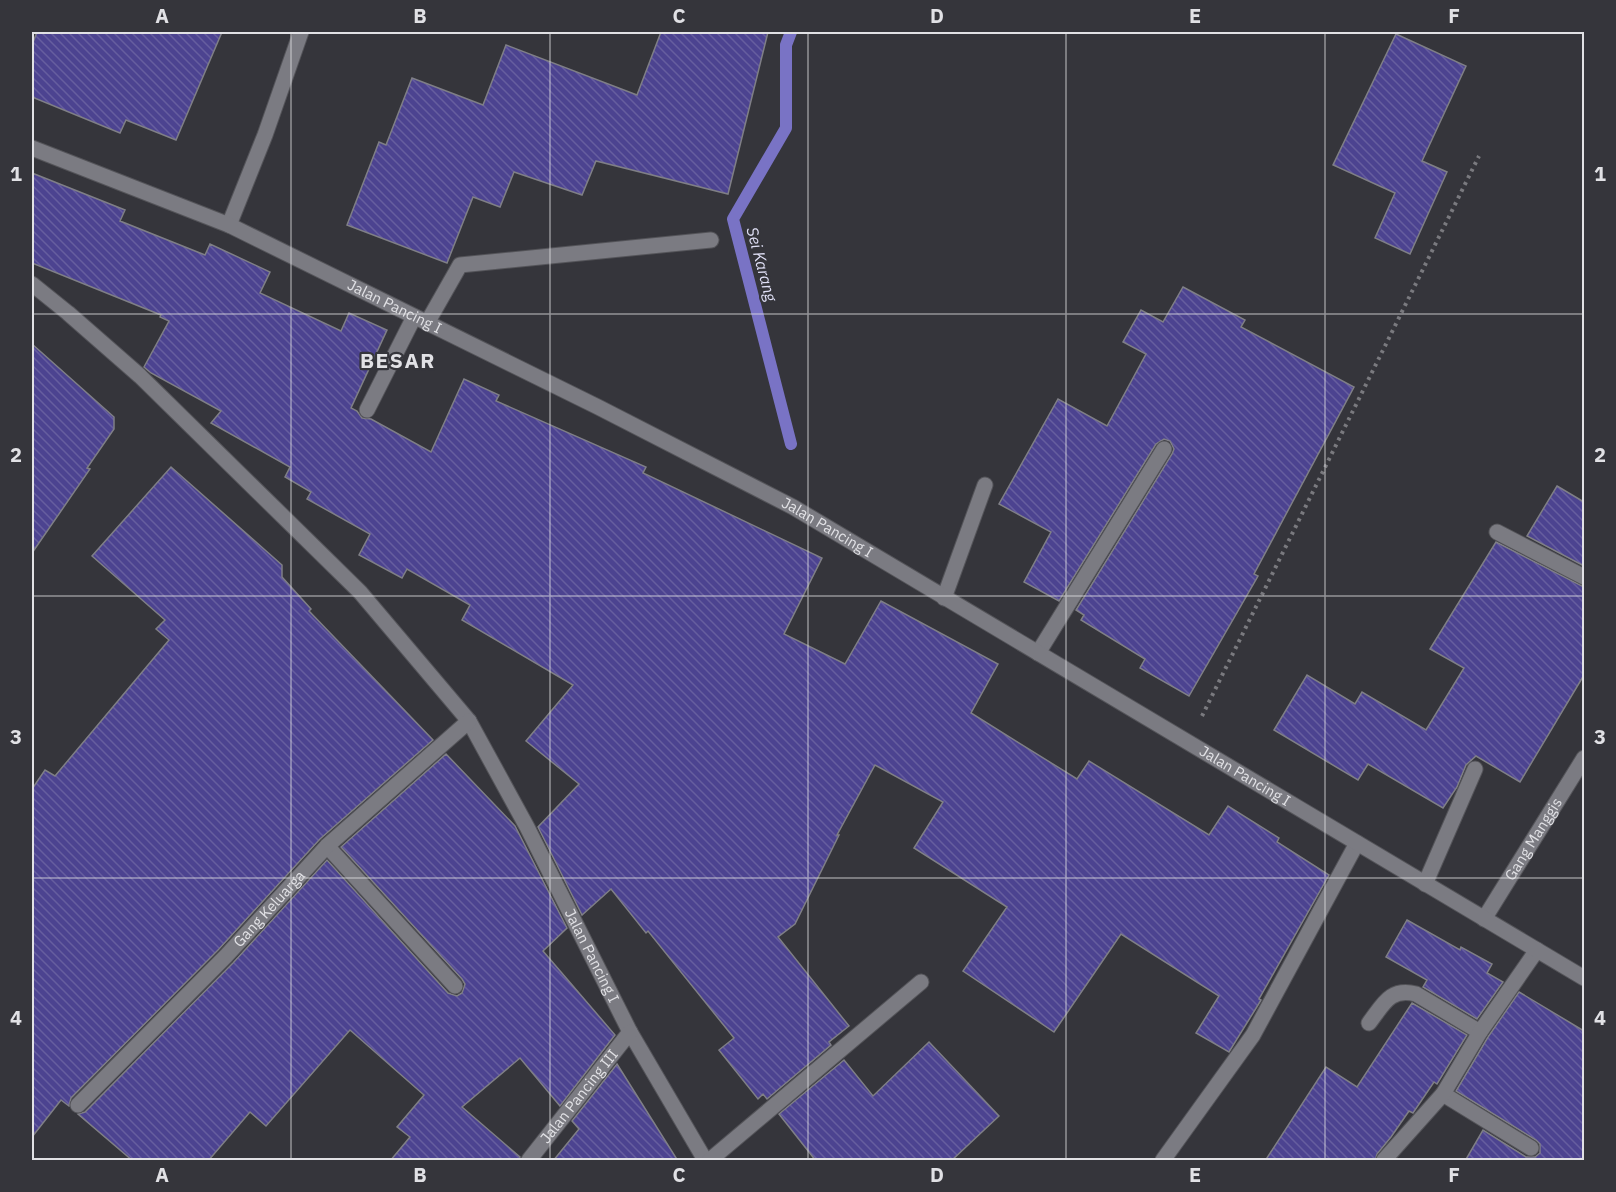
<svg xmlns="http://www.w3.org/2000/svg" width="1616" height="1192" font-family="'IBM Plex Sans',sans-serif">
  <defs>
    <pattern id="building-back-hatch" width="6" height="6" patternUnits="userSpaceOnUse" patternTransform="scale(1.5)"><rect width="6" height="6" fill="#4c4390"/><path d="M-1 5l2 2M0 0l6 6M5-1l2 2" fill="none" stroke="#665e9f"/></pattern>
  </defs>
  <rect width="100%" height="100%" fill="#35353b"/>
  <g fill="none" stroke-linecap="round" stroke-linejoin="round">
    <!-- stream -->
    <path stroke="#7973c5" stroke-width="12" d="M791 32 786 45V128L733 219 791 444"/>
  </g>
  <!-- building -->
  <g fill="url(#building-back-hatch)" stroke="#7f7f86" stroke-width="1.5">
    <path d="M37 32H222L176 140 126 120 120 133 32 97V45Z"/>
    <path d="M661 32H768L728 194 596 161 582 195 514 172 500 207 473 197 447 263 347 225 379 142 386 145 412 78 483 105 506 45 637 95Z"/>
    <path d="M1396 34 1466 66 1422 161 1447 172 1410 254 1375 238 1395 193 1333 165Z"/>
    <path d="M32 173 125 210 120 221 205 255 210 244 270 272 260 293 341 331 349 313 387 330 351 408 357 411 362 418 371 419 431 452 464 379 499 395 496 401 646 467 643 473 822 558 784 634 845 664 881 601 998 664 971 713 1077 779 1089 761 1209 835 1228 806 1279 838 1277 842 1329 875 1259 999 1261 1000 1258 1005 1229 1052 1196 1033 1219 996 1121 934 1054 1032 963 971 1007 907 914 848 943 802 875 765 837 835H839L795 924 778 937 849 1026 829 1042 831 1045 767 1099 763 1094 758 1099 719 1050 734 1038 648 931 646 933 611 889 582 915 538 827 579 784 526 741 573 685 462 620 470 605 407 569 402 578 359 555 370 534 307 499 311 492 285 477 290 467 211 423 221 411 151 373 144 367 169 321 160 317 161 315 32 263Z"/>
    <path d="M1183 287 1245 320 1241 327 1354 387 1254 574 1258 576 1189 696 1140 668 1145 659 1081 620 1084 615 1076 610 1172 454 1174 449 1170 441 1164 439 1156 444 1059 601 1024 582 1051 532 999 504 1058 399 1107 426 1146 354 1123 342 1141 310 1163 322Z"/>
    <path d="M32 344 114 417V429L87 468 90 469 32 553Z"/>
    <path d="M171 467 282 565V577L311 609 309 611 433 740 320 839 219 949 71 1098 69 1106 61 1100 32 1137V789L45 770 55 776 169 640 156 629 165 620 92 556Z"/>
    <path d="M1557 486 1584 502V566L1527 536Z"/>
    <path d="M1496 542 1584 587V675L1520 782 1476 756 1466 765 1457 787 1443 808 1368 764 1358 780 1274 730 1307 675 1355 704 1362 692 1426 730 1464 668 1430 649Z"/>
    <path d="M446 754 515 826 567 928 543 951 615 1035 560 1106 520 1058 462 1107 520 1157 519 1161H390L410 1137 397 1127 424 1095 350 1030 266 1126 250 1112 208 1161H133L78 1114 85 1112 233 963 327 860 448 993 457 996 462 993 465 984 462 979 341 847Z"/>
    <path d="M1407 920 1460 950 1461 947 1492 964 1487 973 1503 982 1477 1019 1423 987 1427 980 1386 957Z"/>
    <path d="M1519 992 1584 1031V1161H1465L1483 1130 1526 1157H1535L1540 1153V1144L1536 1140 1456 1091 1488 1037Z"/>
    <path d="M1412 1003 1467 1035 1437 1084 1434 1082 1413 1113 1409 1111 1391 1137 1377 1154 1375 1161H1265L1326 1067 1357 1087Z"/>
    <path d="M929 1042 999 1116 951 1161H816L779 1114 844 1060 873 1096Z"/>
    <path d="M617 1064 678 1161H553L579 1129 572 1121Z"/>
  </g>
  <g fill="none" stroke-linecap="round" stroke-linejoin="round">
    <defs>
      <g id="lane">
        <path d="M229 225 265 135 301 32"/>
        <path d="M427 323 460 265 711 240"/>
        <path d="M367 410 414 317"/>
      </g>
      <g id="street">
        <path id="s1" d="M32 284 68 313 140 376 360 592 469 721 527 827 630 1032 705 1160"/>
        <path d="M1497 532 1584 577"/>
        <path d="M944 598 985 485"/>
        <path d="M1038 653 1164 449"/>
        <path d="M327 846 455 986"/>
        <path d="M1425 884 1475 769"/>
        <path id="s2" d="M1484 919 1584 758"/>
        <path d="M1369 1023C1383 1005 1390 987 1416 994L1480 1032"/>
        <path d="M1443 1094 1531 1148"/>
        <path id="s3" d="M78 1105 226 956 327 846 469 721"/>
        <path id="s4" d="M529 1160 630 1032"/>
        <path d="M710 1160 921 982"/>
        <path d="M1163 1160 1253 1035 1357 843"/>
        <path d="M1384 1160 1443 1094 1480 1032 1537 950"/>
      </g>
      <g id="secondary">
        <path id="s5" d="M32 148 229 225 598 407 793 507 1584 978"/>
      </g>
    </defs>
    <!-- lane casing -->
    <use href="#lane" stroke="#545459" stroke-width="17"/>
    <!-- street casing -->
    <use href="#street" stroke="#545459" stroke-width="17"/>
    <!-- secondary casing -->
    <use href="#secondary" stroke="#545459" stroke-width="17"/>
    <!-- path -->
    <path stroke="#7a7a7f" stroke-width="4" stroke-dasharray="3 4.5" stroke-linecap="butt" d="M1202 716 1479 156"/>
    <!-- lane -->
    <use href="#lane" stroke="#7b7b82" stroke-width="15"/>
    <!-- street -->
    <use href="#street" stroke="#7b7b82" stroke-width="15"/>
    <!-- secondary -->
    <use href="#secondary" stroke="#7b7b82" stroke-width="15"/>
  </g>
  <!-- grid -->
  <path fill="none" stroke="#e1e1e5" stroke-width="1.5" stroke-opacity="0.55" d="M291 32V1160M550 32V1160M808 32V1160M1066 32V1160M1325 32V1160M32 314H1584M32 596H1584M32 878H1584"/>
  <g text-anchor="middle" stroke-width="4.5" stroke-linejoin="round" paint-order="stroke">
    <!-- street labels -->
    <g font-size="15" fill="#e1e1e5" stroke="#35353b">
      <text dy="5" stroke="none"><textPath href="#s5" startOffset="396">Jalan Pancing I</textPath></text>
      <text dy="5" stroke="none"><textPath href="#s5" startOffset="882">Jalan Pancing I</textPath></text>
      <text dy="5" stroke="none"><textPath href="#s5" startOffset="1368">Jalan Pancing I</textPath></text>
      <text dy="5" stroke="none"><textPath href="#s2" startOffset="94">Gang Manggis</textPath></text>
      <text dy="5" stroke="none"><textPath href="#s3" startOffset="274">Gang Keluarga</textPath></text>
      <text dy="5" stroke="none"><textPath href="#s1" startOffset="884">Jalan Pancing I</textPath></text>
      <text dy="5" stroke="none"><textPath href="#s4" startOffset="81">Jalan Pancing III</textPath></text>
    </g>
    <!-- water labels -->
    <g font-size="16" font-style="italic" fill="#dfdff5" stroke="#35353b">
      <text transform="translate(762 264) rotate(75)" y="6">Sei Karang</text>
    </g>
    <!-- district labels -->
    <g font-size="21" font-weight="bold" letter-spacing="1.5" fill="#e1e1e5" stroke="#35353b">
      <text x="398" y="368">BESAR</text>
    </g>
  </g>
  <!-- border -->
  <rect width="1616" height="1192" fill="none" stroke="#35353b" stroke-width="66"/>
  <rect x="33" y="33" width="1550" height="1126" fill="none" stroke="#e1e1e5" stroke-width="2"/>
  <g font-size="20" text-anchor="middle" font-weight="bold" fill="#e1e1e5">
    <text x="162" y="23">A</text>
    <text x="420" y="23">B</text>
    <text x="679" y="23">C</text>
    <text x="937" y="23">D</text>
    <text x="1195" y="23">E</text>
    <text x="1454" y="23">F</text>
    <text x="16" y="181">1</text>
    <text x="1600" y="181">1</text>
    <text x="16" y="462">2</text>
    <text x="1600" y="462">2</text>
    <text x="16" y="744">3</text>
    <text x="1600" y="744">3</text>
    <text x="16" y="1025">4</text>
    <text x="1600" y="1025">4</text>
    <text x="162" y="1182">A</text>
    <text x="420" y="1182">B</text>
    <text x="679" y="1182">C</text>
    <text x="937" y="1182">D</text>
    <text x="1195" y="1182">E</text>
    <text x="1454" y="1182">F</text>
  </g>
</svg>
